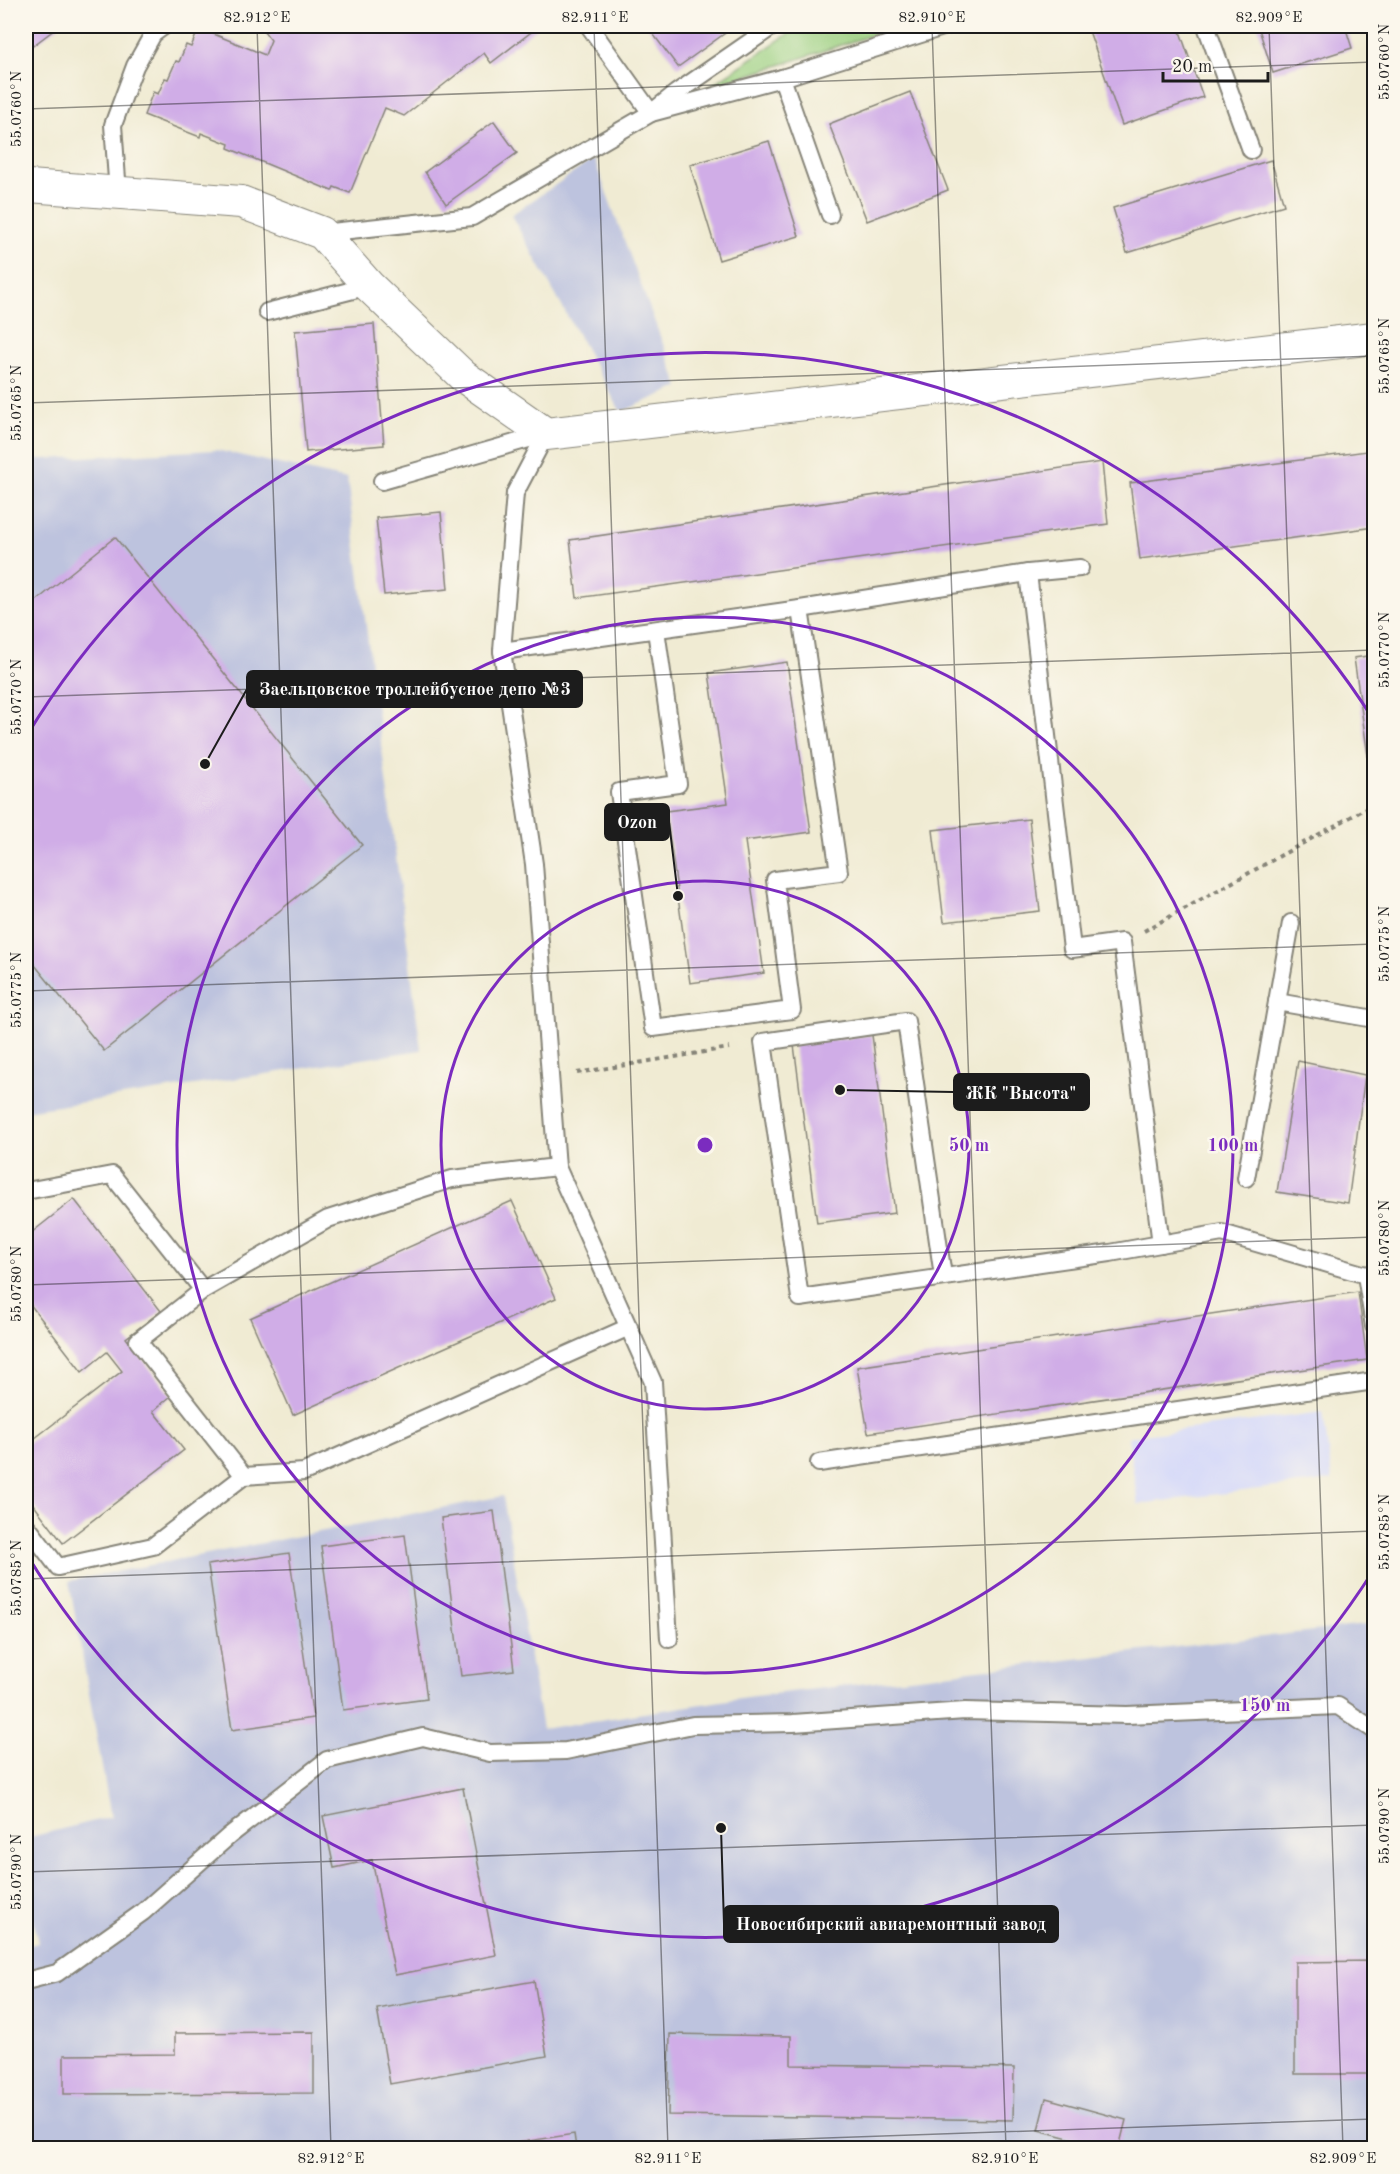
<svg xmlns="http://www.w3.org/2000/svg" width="1400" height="2174" font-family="'Old Standard TT',serif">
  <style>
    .built { fill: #d4d8f9 }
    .industrial { fill: #bdc3de }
    .green { fill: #9cd081; stroke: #5c764e; stroke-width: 1.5 }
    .building { fill: #d0ade7 }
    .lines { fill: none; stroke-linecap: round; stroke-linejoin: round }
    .service-casing { stroke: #868478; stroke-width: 20 }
    .minor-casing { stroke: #868478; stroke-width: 34 }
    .path { stroke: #868478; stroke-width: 4; stroke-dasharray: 4.5 4.5; stroke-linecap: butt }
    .service { stroke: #fff; stroke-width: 16 }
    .minor { stroke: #fff; stroke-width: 32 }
    .ticks { fill: none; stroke: #1c1c1c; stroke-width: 1.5; stroke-opacity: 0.45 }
    .ring { fill: none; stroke: #7b2cbf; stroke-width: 3 }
    .centre { fill: #7b2cbf; stroke: #fbf7ec; stroke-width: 3 }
    .ring-label { font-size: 18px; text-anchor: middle; font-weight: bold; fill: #7b2cbf; stroke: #fbf7ec; stroke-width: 5; stroke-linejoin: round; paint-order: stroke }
    .leader { fill: none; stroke: #1c1c1c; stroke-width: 2 }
    .callout-dot { fill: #1c1c1c; stroke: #fbf7ec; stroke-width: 2 }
    .callout { fill: #1c1c1c; stroke: #1c1c1c; stroke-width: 2 }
    .callout-label { font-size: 18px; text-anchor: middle; font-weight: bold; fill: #fff }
    .neatline { fill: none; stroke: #1c1c1c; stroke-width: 2 }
    .ticks-label { font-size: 15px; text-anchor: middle; fill: #1c1c1c }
  </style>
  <rect width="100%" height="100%" fill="#fbf7ec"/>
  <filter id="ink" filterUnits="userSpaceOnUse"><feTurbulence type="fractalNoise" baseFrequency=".0167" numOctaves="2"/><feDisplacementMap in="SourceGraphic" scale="12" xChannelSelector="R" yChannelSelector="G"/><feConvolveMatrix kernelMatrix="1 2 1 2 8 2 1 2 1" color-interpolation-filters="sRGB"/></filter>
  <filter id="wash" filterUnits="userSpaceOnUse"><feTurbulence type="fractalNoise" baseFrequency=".008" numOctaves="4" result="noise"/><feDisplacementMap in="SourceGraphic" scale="24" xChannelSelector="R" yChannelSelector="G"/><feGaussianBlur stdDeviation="1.35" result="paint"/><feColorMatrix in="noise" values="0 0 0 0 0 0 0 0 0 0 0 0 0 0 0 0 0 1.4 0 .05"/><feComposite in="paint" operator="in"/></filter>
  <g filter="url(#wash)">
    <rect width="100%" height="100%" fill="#f0ebd3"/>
    <polygon class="built" points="1323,1412 1332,1480 1138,1504 1128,1437"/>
    <g class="industrial">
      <polygon points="594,159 679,387 621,412 511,215"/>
      <polygon points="216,450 347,479 421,1050 26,1111 26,460"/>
      <polygon points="503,1496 542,1729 747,1697 1374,1624 1374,2148 26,2148 26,1946 38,1943 26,1884 26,1838 111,1817 69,1581"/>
    </g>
    <polygon class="green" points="800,26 900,26 706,89"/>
    <g id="blocks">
      <g class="building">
        <polygon points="26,26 59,26 26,51"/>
        <polygon points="260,26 539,26 491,63 484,53 404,116 385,108 350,193 334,187 332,191 228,148 229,144 201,133 200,137 144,115 153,92 158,94 165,78 168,79 176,61 179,62 186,45 191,47 199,28 265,55 271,40"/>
        <polygon points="647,26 735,26 678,67"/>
        <polygon points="1095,26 1178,26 1203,97 1122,125 1088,28"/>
        <polygon points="1258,26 1345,26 1352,48 1273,73"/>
        <polygon points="910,92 948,190 867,221 829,124"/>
        <polygon points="494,121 517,153 446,204 425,172"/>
        <polygon points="769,141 799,236 719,260 690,165"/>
        <polygon points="1271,160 1284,205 1127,253 1113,208"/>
        <polygon points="374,324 384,445 306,452 295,331"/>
        <polygon points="1374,450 1374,527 1140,559 1130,483"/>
        <polygon points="1102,462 1108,524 577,598 570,540"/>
        <polygon points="441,512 448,589 384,595 376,518"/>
        <polygon points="115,537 362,845 104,1051 26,954 26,609"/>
        <polygon points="1374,655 1374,770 1370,770 1354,658"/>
        <polygon points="787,662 811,832 745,841 764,973 690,983 666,811 728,803 709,673"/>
        <polygon points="1029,819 1040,911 944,922 933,830"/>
        <polygon points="872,1035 895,1213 817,1223 794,1045"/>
        <polygon points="1298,1061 1365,1075 1348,1203 1277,1192"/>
        <polygon points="74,1199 161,1311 126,1338 171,1396 153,1411 184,1450 63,1543 26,1495 26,1445 122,1371 107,1352 82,1372 26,1299 26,1237"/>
        <polygon points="512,1201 556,1298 293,1415 250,1318"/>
        <polygon points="1358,1292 1367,1360 868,1433 857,1367"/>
        <polygon points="494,1511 514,1670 461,1676 441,1518"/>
        <polygon points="405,1535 427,1699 343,1710 321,1546"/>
        <polygon points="289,1553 313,1718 232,1730 208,1565"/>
        <polygon points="463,1788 496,1955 395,1975 372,1860 334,1868 323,1816"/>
        <polygon points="1374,1961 1374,2074 1295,2074 1295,1962"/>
        <polygon points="534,1981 547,2056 390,2084 377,2009"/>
        <polygon points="314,2032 314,2093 64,2094 64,2055 175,2054 175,2033"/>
        <polygon points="670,2034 791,2036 791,2065 1014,2068 1013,2120 668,2115"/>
        <polygon points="1046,2098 1126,2120 1119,2148 1106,2148 1038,2130"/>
        <polygon points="574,2134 576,2148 490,2148 490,2147"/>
      </g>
    </g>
  </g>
  <g filter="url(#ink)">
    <use href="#blocks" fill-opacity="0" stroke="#868478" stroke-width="1.5"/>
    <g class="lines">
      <defs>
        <g id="service">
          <polyline points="589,26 651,113 782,78 946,26"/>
          <polyline points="1206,26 1251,150"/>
          <polyline points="782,78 830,215"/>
          <polyline points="118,193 113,125 135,66 153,34 164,26"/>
          <polyline points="322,233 472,217 651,113 676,93 773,26"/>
          <polyline points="267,312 369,286"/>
          <polyline points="546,434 515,493 502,651 800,609 1028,573 1080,568"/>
          <polyline points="382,481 546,434"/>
          <polyline points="1028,573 1072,949 1122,942 1161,1244"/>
          <polyline points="656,630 678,784 619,792 653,1028 792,1010 775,880 839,872 800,609"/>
          <polyline points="1277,1002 1291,923"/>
          <polyline points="557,1167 653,1382 669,1639"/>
          <polyline points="1246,1178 1277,1002 1374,1019"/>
          <polyline points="26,1191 112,1175 203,1290"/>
          <polyline points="1374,1273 1366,1275 1374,1326"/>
          <polyline points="943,1276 906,1021 763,1042 800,1298 1110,1253 1222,1233 1366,1275"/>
          <polyline points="819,1463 1374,1381"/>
          <polyline points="244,1476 304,1472 629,1327"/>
          <polyline points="26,1525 58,1567 153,1546 244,1476 138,1341 203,1290 328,1219 452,1179 557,1167 534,864 502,651"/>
          <polyline points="26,1981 57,1973 143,1912 229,1836 327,1760 423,1737 490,1753 566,1751 693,1725 793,1723 965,1711 1127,1715 1338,1706 1374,1730"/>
        </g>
        <polyline id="minor" points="26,187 29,186 241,202 322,233 369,286 463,376 546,434 1374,338"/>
      </defs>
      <use href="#service" class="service-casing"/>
      <use href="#minor" class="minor-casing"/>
      <g class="path">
        <polyline points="1144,931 1374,804"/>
        <polyline points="577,1073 729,1048"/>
      </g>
      <use href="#service" class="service"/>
      <use href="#minor" class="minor"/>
    </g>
  </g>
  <path class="ticks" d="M 257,26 L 331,2148M 594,26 L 668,2148M 932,26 L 1006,2148M 1269,26 L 1343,2148M 26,109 L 1374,62M 26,403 L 1374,356M 26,697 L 1374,650M 26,991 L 1374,944M 26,1285 L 1374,1237M 26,1579 L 1374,1531M 26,1872 L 1374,1825M 537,2148 L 1374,2119"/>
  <g class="ring">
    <circle cx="705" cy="1145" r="264"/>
    <circle cx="705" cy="1145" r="528"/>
    <path d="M1373 1571A792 792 0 0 1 26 1553M26 737A792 792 0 0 1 1373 719"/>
  </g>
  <circle cx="705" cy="1145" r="9" class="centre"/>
  <g class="ring-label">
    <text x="969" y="1151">50 m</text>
    <text x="1233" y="1151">100 m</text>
    <text x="1265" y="1711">150 m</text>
  </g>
  <path class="leader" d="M205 764L247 689M678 896L669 822M840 1090L954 1092M721 1828L724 1924"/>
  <g class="callout-dot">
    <circle cx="205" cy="764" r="6"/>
    <circle cx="678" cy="896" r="6"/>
    <circle cx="840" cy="1090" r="6"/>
    <circle cx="721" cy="1828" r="6"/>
  </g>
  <g class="callout">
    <rect x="247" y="671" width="335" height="36" rx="6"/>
    <rect x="605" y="804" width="64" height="36" rx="6"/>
    <rect x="954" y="1074" width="135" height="36" rx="6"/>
    <rect x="724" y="1906" width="334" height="36" rx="6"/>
  </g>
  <g class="callout-label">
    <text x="415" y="695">Заельцовское троллейбусное депо №3</text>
    <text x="637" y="828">Ozon</text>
    <text x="1021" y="1099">ЖК "Высота"</text>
    <text x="891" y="1930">Новосибирский авиаремонтный завод</text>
  </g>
  <rect width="1400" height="2174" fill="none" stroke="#fbf7ec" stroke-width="66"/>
  <path d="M1163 72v9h105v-9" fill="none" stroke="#1c1c1c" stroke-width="3"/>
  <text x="1172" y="72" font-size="18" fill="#1c1c1c" stroke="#fbf7ec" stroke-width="4.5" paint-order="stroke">20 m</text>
  <rect x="33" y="33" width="1334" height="2108" class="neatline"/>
  <g class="ticks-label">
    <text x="257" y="22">82.912°E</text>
    <text x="595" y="22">82.911°E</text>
    <text x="932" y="22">82.910°E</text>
    <text x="1269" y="22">82.909°E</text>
    <text transform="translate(1384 62) rotate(-90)" y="5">55.0760°N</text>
    <text transform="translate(16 109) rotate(-90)" y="5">55.0760°N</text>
    <text transform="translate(1384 356) rotate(-90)" y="5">55.0765°N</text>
    <text transform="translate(16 403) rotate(-90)" y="5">55.0765°N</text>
    <text transform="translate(1384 650) rotate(-90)" y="5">55.0770°N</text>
    <text transform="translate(16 697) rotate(-90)" y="5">55.0770°N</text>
    <text transform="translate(1384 944) rotate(-90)" y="5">55.0775°N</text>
    <text transform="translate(16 990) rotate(-90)" y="5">55.0775°N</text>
    <text transform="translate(1384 1238) rotate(-90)" y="5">55.0780°N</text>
    <text transform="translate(16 1284) rotate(-90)" y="5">55.0780°N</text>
    <text transform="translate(1384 1532) rotate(-90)" y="5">55.0785°N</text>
    <text transform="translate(16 1578) rotate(-90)" y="5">55.0785°N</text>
    <text transform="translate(1384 1826) rotate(-90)" y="5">55.0790°N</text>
    <text transform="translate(16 1872) rotate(-90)" y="5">55.0790°N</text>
    <text x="331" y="2163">82.912°E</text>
    <text x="668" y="2163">82.911°E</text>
    <text x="1005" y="2163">82.910°E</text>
    <text x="1343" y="2163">82.909°E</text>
  </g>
</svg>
